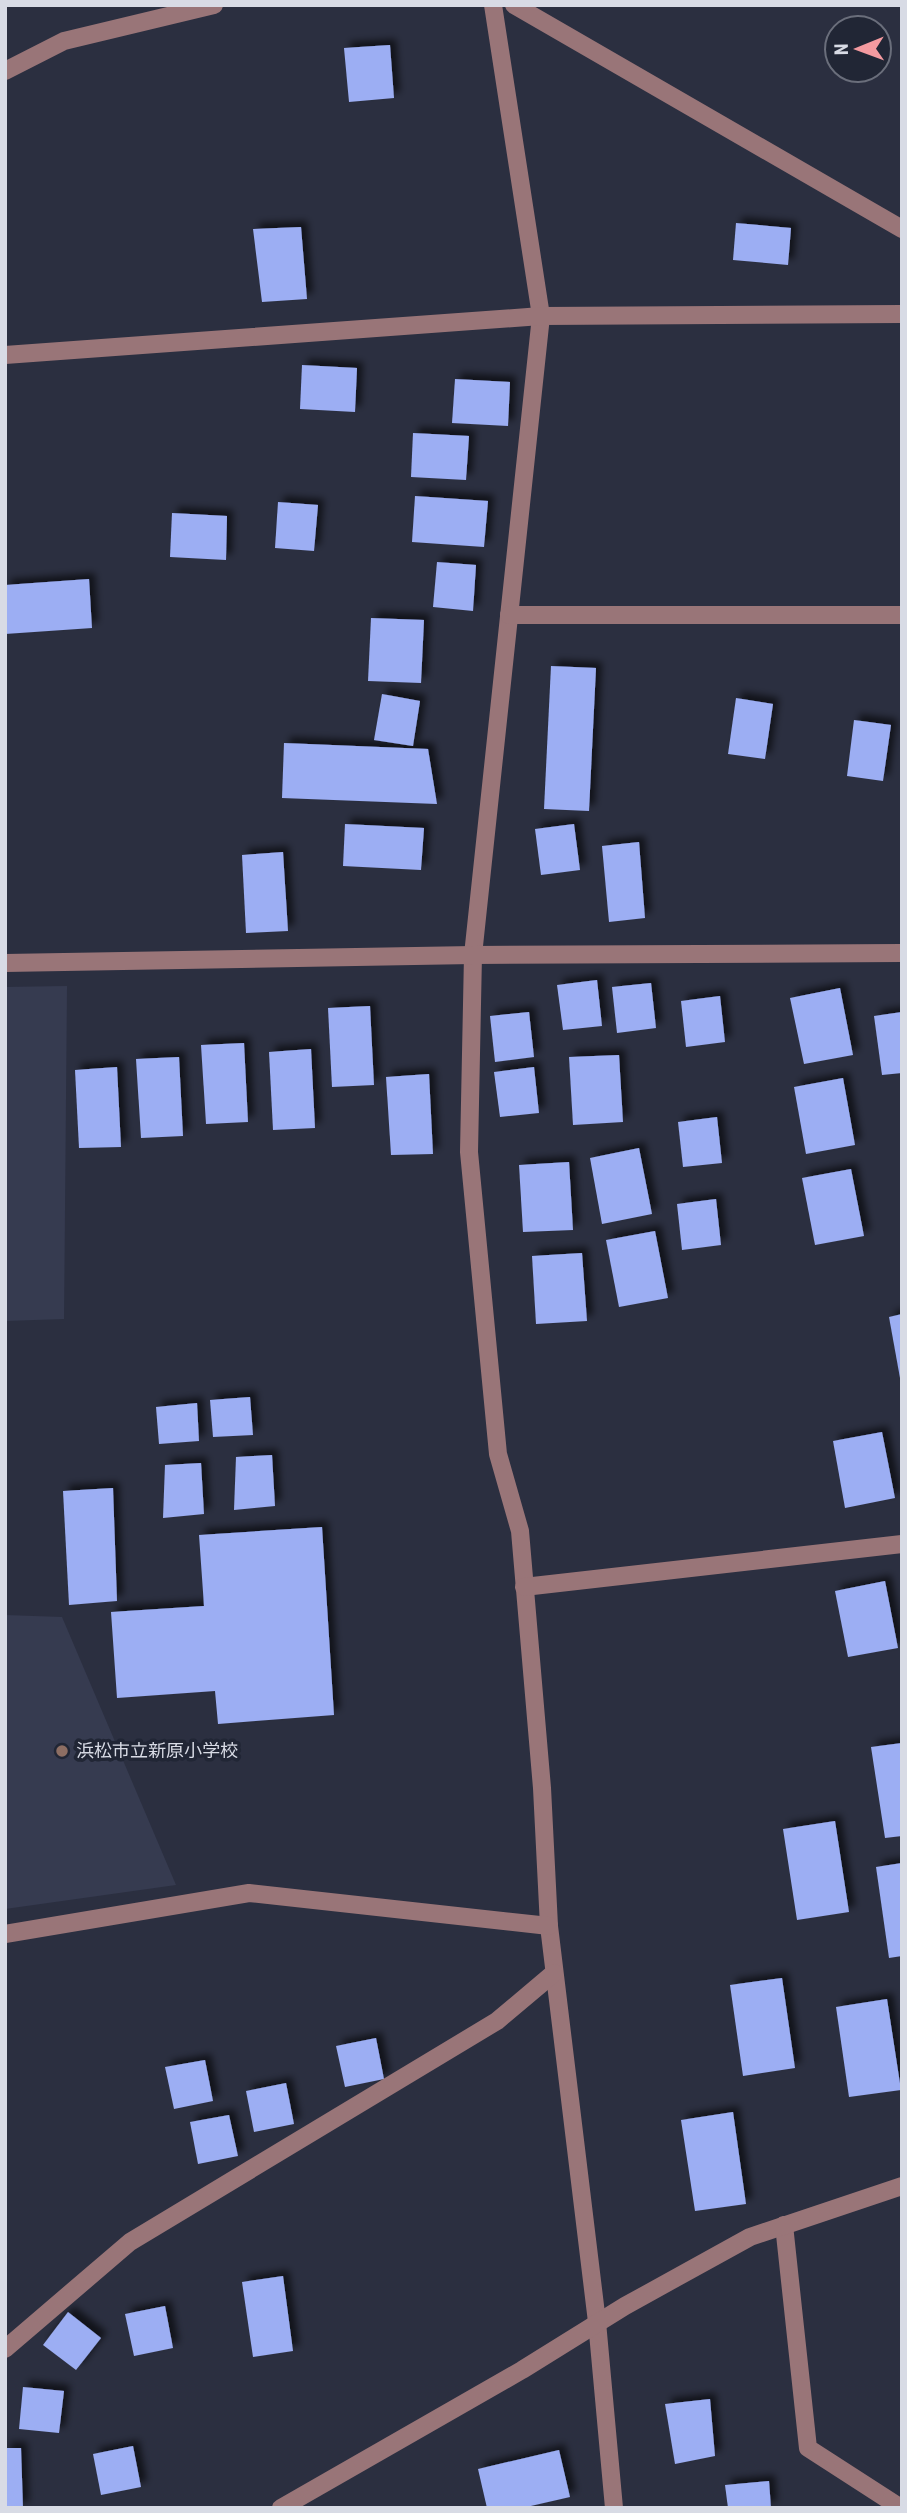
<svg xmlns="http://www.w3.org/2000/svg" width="907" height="2513" font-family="'Roboto Condensed','Noto Sans JP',sans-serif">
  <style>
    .built { fill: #363b50 }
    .building { fill: #9caef3; filter: url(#shadow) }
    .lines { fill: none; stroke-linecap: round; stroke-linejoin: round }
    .minor { stroke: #997578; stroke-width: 18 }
    .education-dot { fill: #8d6e63; stroke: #212635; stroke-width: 2.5 }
    .labels { text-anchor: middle; stroke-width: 7; stroke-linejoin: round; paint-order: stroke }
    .poi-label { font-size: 18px; fill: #d8dbe5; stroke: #212635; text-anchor: start }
  </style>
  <defs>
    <filter id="shadow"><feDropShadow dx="6" dy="-6" stdDeviation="3.5" flood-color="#0009"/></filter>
  </defs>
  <rect width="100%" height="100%" fill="#2b2f40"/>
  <g class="built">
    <polygon points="67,986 64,1319 5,1321 5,987"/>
    <polygon points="5,1615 62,1617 176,1885 5,1909"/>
  </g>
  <g class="building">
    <polygon points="390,45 394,98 349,102 344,48"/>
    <polygon points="736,223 791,228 788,265 733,260"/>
    <polygon points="301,227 307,299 262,302 253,229"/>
    <polygon points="302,365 357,368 355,412 300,409"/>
    <polygon points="455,379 510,382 508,426 452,423"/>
    <polygon points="413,433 469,436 466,480 411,477"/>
    <polygon points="415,496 488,501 484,547 412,542"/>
    <polygon points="278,502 318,505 314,551 275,548"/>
    <polygon points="172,513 227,516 226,560 170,557"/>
    <polygon points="437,562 476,565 473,611 433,607"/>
    <polygon points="89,579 92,628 5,634 5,585"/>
    <polygon points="371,618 424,620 421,683 368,681"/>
    <polygon points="551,666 596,668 589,811 544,809"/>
    <polygon points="382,694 420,701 413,746 374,740"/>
    <polygon points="736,698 773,704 765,759 728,754"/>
    <polygon points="854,720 891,725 883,781 847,776"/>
    <polygon points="284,743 428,749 437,804 282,798"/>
    <polygon points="345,824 424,828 421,870 343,866"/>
    <polygon points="574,824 580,870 541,875 535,829"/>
    <polygon points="639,842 645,918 609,922 602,846"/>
    <polygon points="283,852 288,931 246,933 242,855"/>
    <polygon points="597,980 602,1026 563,1030 557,985"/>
    <polygon points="651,983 656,1028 617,1033 612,987"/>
    <polygon points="840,988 853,1055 804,1064 790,998"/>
    <polygon points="720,996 725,1042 686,1047 681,1001"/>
    <polygon points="370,1006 374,1085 332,1087 328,1008"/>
    <polygon points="529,1012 534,1057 495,1062 490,1016"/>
    <polygon points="902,1012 902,1073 882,1075 874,1016"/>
    <polygon points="244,1043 248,1122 206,1124 201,1045"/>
    <polygon points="311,1049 315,1128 273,1130 269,1052"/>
    <polygon points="619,1055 623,1122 573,1125 569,1057"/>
    <polygon points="179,1057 183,1136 141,1138 136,1059"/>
    <polygon points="117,1067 121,1147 79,1148 75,1070"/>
    <polygon points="534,1067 539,1113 500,1117 494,1072"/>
    <polygon points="429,1074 433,1154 391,1155 386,1077"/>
    <polygon points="843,1078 855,1145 806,1154 794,1087"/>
    <polygon points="717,1117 722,1163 683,1167 678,1122"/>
    <polygon points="639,1148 652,1214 602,1224 590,1158"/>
    <polygon points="569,1162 573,1230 523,1232 519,1165"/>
    <polygon points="851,1169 864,1236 815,1245 802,1178"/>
    <polygon points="716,1199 721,1245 682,1250 677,1204"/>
    <polygon points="655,1231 668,1298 619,1307 606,1240"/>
    <polygon points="582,1253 587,1321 536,1324 532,1256"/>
    <polygon points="902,1314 902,1378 900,1378 889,1317"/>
    <polygon points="250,1397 253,1435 213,1437 210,1400"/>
    <polygon points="197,1403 199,1441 159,1444 156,1407"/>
    <polygon points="882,1432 895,1498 845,1508 833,1441"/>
    <polygon points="272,1455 275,1506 234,1510 236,1457"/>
    <polygon points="201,1463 204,1514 163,1518 165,1465"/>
    <polygon points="113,1488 117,1601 69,1605 63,1491"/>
    <polygon points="322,1527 334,1715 218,1724 215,1691 117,1698 111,1612 204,1606 199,1535"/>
    <polygon points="885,1581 898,1648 848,1657 835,1591"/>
    <polygon points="902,1743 902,1836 885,1838 871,1747"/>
    <polygon points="835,1821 849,1912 797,1920 783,1829"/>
    <polygon points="902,1863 902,1956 889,1958 876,1867"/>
    <polygon points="782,1978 795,2068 743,2076 730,1985"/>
    <polygon points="887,1999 901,2090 849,2097 836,2007"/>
    <polygon points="376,2038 384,2079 345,2087 336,2046"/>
    <polygon points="205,2060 213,2101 174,2109 165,2067"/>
    <polygon points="286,2083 294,2124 254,2132 246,2091"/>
    <polygon points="733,2112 746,2204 695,2211 681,2120"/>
    <polygon points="229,2115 238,2156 198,2164 190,2122"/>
    <polygon points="283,2276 293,2351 253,2357 242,2282"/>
    <polygon points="165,2306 173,2348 134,2356 125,2314"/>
    <polygon points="68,2312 101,2338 76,2370 43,2345"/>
    <polygon points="23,2387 64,2391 59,2433 19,2429"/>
    <polygon points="710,2399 715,2456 675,2464 665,2404"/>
    <polygon points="133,2446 141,2487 101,2495 93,2454"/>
    <polygon points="5,2448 21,2448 23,2508 5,2508"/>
    <polygon points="559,2450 570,2497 522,2508 487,2508 478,2469"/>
    <polygon points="769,2481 771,2508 728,2508 725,2485"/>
  </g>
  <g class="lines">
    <g class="minor">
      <polyline points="493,5 541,316 473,955 469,1152 498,1454 520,1531 542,1788 549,1926 597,2322 614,2508"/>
      <polyline points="514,5 902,229"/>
      <polyline points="5,71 64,41 214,5"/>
      <polyline points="5,355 541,316 902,314"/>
      <polyline points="509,615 902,615"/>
      <polyline points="5,963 473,955 902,953"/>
      <polyline points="524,1587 902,1544"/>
      <polyline points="5,1934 249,1893 549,1926"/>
      <polyline points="784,2225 808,2448 901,2508"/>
      <polyline points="5,2349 130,2242 497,2021 554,1973"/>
      <polyline points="281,2508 522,2370 625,2306 750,2237 902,2186"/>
    </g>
  </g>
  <circle class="education-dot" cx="62" cy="1751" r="7"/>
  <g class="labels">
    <g class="poi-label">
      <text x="76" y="1757">浜松市立新原小学校</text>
    </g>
  </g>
  <rect width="907" height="2513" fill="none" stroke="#d8dbe5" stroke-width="14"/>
  <g transform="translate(858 49) rotate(269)"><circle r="33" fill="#212635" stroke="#6a6e7b" stroke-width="2"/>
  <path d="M0-5L12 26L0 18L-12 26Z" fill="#f49aa0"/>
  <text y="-10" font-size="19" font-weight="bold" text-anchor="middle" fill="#d8dbe5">N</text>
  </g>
</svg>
